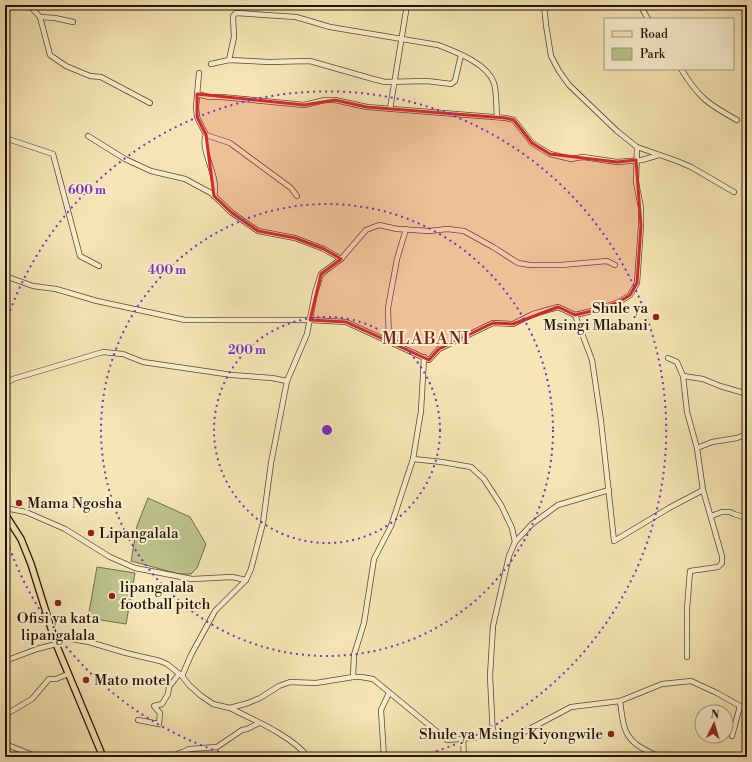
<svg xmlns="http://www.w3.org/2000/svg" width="752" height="762" font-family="'Libre Bodoni',serif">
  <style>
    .green { fill: #bdc48c; stroke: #6f6c46 }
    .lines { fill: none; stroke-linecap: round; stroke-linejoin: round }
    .minor-casing { stroke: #56482e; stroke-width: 6 }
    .major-casing { stroke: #211301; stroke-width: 8 }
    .minor { stroke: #f9efcf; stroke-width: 4.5 }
    .major { stroke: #f6e6b5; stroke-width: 5.5 }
    .marked { fill: #d62828; fill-opacity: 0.2; stroke: #d62828; stroke-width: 3; stroke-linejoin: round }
    .ring { fill: none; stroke: #7b2cbf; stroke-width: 2; stroke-dasharray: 2 4 }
    .poi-dot { fill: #8f2418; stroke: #f9efcf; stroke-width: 1.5 }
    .labels { text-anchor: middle; stroke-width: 4; stroke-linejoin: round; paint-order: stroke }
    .poi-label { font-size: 15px; fill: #211301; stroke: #f9efcf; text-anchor: start }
    .quarter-label { font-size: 17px; letter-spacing: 1px; fill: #7a1f14; stroke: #f9efcf }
    .centre { fill: #7b2cbf; stroke: #f9efcf; stroke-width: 2 }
    .ring-label { font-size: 12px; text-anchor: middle; font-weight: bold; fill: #7b2cbf; stroke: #f9efcf; stroke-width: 4; stroke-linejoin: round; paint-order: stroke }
  </style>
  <rect width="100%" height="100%" fill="#f6e6b5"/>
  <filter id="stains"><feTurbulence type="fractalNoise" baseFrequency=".005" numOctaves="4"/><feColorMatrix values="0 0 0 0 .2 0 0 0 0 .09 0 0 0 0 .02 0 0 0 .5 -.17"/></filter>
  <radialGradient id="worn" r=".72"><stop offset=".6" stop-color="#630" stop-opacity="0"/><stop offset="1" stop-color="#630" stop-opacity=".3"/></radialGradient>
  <g class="green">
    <polygon points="148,498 190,517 206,544 197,568 191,574 179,574 131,561 137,526"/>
    <polygon points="97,567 135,573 126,624 88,618"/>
  </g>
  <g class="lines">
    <defs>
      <g id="minor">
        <polyline points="29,5 40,17 50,55 66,66 90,76 101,77 150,103"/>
        <polyline points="544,5 546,25 551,56 559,71 569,85 617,131 637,147 677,161 691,167 734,192"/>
        <polyline points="640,5 648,19"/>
        <polyline points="40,17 55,18 73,22"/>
        <path d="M 229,60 L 234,37 L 233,16 L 236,13 L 296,17 L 330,27 L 438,45 C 456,52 487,63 494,83 C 497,94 496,106 497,117"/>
        <polyline points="211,64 229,60 269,62 310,61 373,79 385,82 427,81 451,84 455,81 461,55"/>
        <path d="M 681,69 C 699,98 708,104 737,120"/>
        <polyline points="199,73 196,107 197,117 206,135 230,143 291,188 297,196"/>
        <polyline points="197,94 209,97 222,97 304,105 325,100 335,100 367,107 506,118 514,120 532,143 550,154 571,159 583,157 617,162 642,160 659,155"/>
        <polyline points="390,109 407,5"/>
        <path d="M 206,135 C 199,149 220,178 214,196"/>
        <polyline points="88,136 125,159 151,171 185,179 211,193 232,213 258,231 295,238 324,249 341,259"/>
        <polyline points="5,138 53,154 80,256 99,266"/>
        <polyline points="5,276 33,286 56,289 97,301 185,320 310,320 346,322 429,360 439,349 493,323 513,324 533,314 558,307 575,315 592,311 619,302 630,295 637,283 641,226 641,208 636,182 637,147"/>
        <polyline points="575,315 592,360 601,421 614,541 669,508 703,490"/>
        <polyline points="389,341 388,308 397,259 406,229"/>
        <polyline points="668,358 677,362 683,376 687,412 697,448 703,490 722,556 722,563 718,567 690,571 687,609 687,657"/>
        <polyline points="683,376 703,379 720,386 744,393 747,395"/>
        <polyline points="5,384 13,379 103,352 123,354 143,362 232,375 272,378 287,381"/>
        <polyline points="697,448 712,442 737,438 747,434"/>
        <polyline points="413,459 442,462 471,467 484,479 501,505 512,528 515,542 509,556 493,626 490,676 493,737"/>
        <polyline points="5,508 26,512 65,529 110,557 135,568 192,579 232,577 246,580"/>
        <polyline points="711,516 722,512 730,512 734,514 747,518"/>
        <polyline points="515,542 532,524 558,505 609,490"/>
        <polyline points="54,636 89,642 126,653 160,661 167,664 182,676 189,685 200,695 213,704 230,708 248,703 260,698 279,686 290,682 316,683 353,677 361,677 373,679 447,740 520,734 571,707 620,701 662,684 691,681 717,693 747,710"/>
        <polyline points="5,661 37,649 56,644"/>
        <polyline points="182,676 191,655 215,611 246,580 251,569 263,523 271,463 287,381 307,334 315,293 321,274 341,259 366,230 379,225 397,229 429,231 447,229 464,231 493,247 518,263 530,265 561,265 607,261 615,265"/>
        <polyline points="353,677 354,655 364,623 374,559 391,526 413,459 421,411 424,357"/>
        <path d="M 620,701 C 623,721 622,737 642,748 C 649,752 654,755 662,757"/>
        <path d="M 230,708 C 254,720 292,736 308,757"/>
        <polyline points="5,715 32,699 49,679 56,679 68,674"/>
        <polyline points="138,720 159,724 160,713 154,706 162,704 168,694 169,687 179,674"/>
        <polyline points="732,736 740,706"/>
        <polyline points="463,739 464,757"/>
        <polyline points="5,744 38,757"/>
        <path d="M 173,757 C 178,752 184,753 189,749 L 217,747 L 242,730 L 247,729 L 259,723"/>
        <polyline points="384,757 381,710 389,693"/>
      </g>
      <polyline id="major" points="5,514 21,539 31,564 56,644 103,757"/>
    </defs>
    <use href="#minor" class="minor-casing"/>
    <use href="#major" class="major-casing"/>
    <use href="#minor" class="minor"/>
    <use href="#major" class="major"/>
  </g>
  <path class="marked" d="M 197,94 L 304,105 L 335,100 L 367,107 L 506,118 L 514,120 L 532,143 L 550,154 L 617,162 L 636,160 L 641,226 L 637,283 L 630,295 L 619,302 L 592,311 L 575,315 L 558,307 L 513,324 L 493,323 L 439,349 L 429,360 L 346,322 L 310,320 L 321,274 L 341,259 L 324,249 L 295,238 L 258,231 L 232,213 L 214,196 L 206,135 L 197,117 Z"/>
  <g class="ring">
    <circle cx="327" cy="430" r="113"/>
    <circle cx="327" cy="430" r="226"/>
    <path d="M236 757A339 339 0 0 1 6 538M6 322A339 339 0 1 1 418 757"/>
  </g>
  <g class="poi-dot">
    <circle cx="656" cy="317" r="4"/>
    <circle cx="19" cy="503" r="4"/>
    <circle cx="91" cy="533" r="4"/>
    <circle cx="112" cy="596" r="4"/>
    <circle cx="58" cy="603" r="4"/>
    <circle cx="86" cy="680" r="4"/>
    <circle cx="611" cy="734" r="4"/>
  </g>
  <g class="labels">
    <g class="poi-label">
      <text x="648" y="313" text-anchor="end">Shule ya<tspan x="648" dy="17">Msingi Mlabani</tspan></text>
      <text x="27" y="508">Mama Ngosha</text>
      <text x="99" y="538">Lipangalala</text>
      <text x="120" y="592">lipangalala<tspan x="120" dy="17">football pitch</tspan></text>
      <text x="58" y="623" text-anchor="middle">Ofisi ya kata<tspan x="58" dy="17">lipangalala</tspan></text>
      <text x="94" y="685">Mato motel</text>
      <text x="603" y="739" text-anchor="end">Shule ya Msingi Kiyongwile</text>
    </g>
    <g class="quarter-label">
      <text x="426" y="344">MLABANI</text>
    </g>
  </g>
  <circle cx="327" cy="430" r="6" class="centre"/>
  <g class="ring-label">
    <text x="87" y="194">600 m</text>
    <text x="167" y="274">400 m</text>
    <text x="247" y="354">200 m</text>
  </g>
  <rect width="752" height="762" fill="none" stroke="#f6e6b5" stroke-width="20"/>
  <rect x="6" y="6" width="740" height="750" fill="none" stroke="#211301" stroke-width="2"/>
  <rect x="10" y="10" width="732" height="742" fill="none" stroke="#211301"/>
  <rect x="604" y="18" width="130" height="52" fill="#f9efcf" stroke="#a3977d"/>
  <rect x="612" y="31" width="20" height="6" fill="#f6e6b5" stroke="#a3977d"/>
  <text x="640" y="38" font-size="12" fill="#211301">Road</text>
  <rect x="612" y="48" width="20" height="12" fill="#bdc48c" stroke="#a3977d"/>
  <text x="640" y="58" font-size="12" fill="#211301">Park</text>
  <g transform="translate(714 724) rotate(5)"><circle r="19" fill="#f9efcf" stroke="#a3977d"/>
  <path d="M0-3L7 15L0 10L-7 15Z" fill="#8f2418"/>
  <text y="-6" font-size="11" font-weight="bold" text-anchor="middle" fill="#211301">N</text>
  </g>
  <rect width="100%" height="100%" filter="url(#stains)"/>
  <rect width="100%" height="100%" fill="url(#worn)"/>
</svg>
